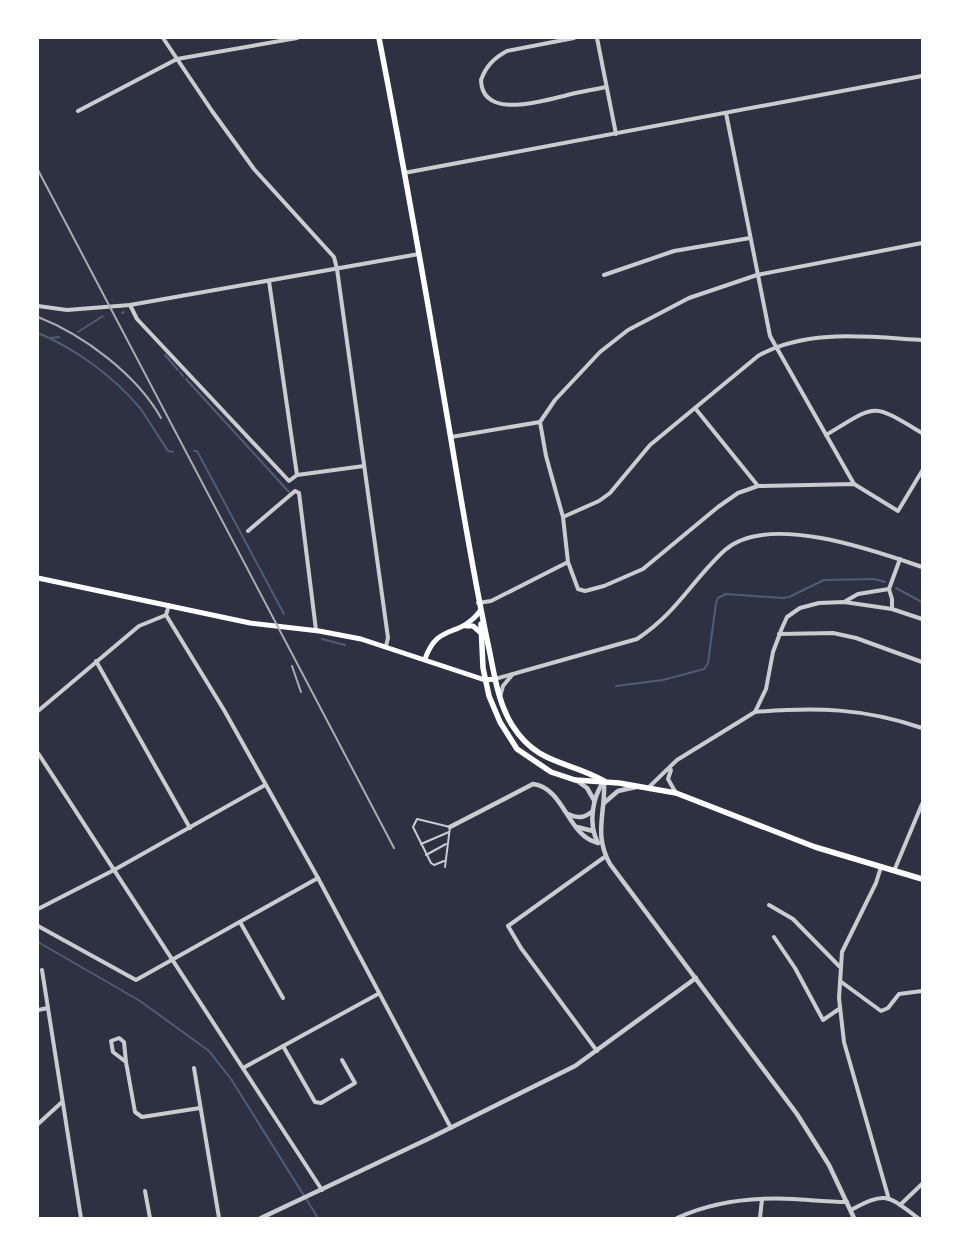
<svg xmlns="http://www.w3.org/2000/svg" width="960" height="1256" font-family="'Fira Sans',sans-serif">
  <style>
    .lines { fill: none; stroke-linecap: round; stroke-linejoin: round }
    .stream { stroke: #4f5d75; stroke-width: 2 }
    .service { stroke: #caccd0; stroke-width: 2 }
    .minor { stroke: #caccd0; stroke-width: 4 }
    .tertiary { stroke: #caccd0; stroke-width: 4.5 }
    .secondary { stroke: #fff; stroke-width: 5 }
    .primary { stroke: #fff; stroke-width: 5.5 }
    .rail { stroke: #abadb3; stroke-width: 2 }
  </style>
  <rect width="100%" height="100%" fill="#2d3142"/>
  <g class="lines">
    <g class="stream">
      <polyline points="122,313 124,312"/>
      <polyline points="78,332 103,316"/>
      <path d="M 38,333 C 76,349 113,376 140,408 C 150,422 158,436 168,451 L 173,452"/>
      <polyline points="51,338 59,337"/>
      <polyline points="165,355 178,370"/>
      <polyline points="180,372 183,376"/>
      <polyline points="186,379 289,492"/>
      <polyline points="194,451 197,451 284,614"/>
      <polyline points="896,588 922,602"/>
      <polyline points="322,639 345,645"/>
      <polyline points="616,686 663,680 704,669 708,663 716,603 718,598 726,594 783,598 789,597 824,580 874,579 885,582"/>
      <polyline points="38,942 140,1001 209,1051 231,1079 318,1218"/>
    </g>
    <g class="service">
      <polyline points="421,844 449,832"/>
      <polyline points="426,855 446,844"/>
      <polyline points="444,861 434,865 431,863 413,827 417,819 450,827 445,867"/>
    </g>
    <g class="minor">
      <polyline points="163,38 212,111 254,169 334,257 337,269 388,638 386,646"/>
      <path d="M 574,38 L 507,51 C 494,58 486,66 481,80 C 482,120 541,101 564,96 C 578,92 592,90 606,87"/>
      <polyline points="597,38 616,134"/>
      <polyline points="78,111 177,59 297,38"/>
      <polyline points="726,113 770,336 854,484"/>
      <polyline points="404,173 922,76"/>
      <polyline points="604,275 674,251 750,238"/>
      <polyline points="269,281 297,475"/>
      <polyline points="130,305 137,319 289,481 297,475 364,466"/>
      <polyline points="38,306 67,310 130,305 419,254"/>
      <polyline points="695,408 758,486"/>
      <polyline points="540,422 546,456 563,517 568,562 578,589 585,591 604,586 643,569 718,507 738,493 758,486 854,484 898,511 922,471"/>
      <polyline points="540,422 555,400 600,352 628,330 689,298 757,275 922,243"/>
      <path d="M 826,435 C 878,404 870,402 922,433"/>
      <polyline points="451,437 540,422"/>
      <path d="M 563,517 L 599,501 L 610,493 L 650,445 L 758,356 C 806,328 870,337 922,340"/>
      <polyline points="248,531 295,491 299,493 316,630"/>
      <polyline points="844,602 858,594 889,589"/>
      <polyline points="478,603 491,601 568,562"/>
      <polyline points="169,605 166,615 224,710 318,878 451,1128"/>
      <polyline points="892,609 892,599 889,589 900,559"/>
      <polyline points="779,634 833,633 856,638 922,662"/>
      <polyline points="96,661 190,828"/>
      <path d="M 495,679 L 637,639 C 677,613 692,580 725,550 C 768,512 876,551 922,567"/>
      <polyline points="500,697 503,686 512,675"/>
      <polyline points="38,711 139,626 166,615"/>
      <path d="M 755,712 C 816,707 864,708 922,728"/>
      <polyline points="38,753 322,1190"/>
      <polyline points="671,770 668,779 676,793"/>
      <polyline points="648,788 677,760 755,712 766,689 773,652 782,628 787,617 800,608 819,603 844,602 892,609 922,619"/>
      <polyline points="881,867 876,883 842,952 839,998 844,1042 888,1196"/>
      <polyline points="894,871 922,804"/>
      <polyline points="769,905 793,919 839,966"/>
      <polyline points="38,909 114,870 265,785"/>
      <polyline points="240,922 283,998"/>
      <polyline points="38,926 136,980 318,878"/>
      <polyline points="774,937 795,968 823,1020 839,1009"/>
      <polyline points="42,970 81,1218"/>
      <polyline points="840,981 881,1011 888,1008 899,994 922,991"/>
      <polyline points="38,1010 48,1008"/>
      <polyline points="283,1046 315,1102 321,1103 355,1083 342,1060"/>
      <polyline points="597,1051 521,948 508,926 606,856"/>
      <polyline points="126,1062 113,1052 111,1041 119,1038 124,1042 126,1062 135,1112 142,1117 200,1108"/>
      <polyline points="194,1068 219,1218"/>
      <polyline points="243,1068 378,994"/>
      <polyline points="38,1124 62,1102"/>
      <polyline points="145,1191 150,1218"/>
      <polyline points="900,1205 922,1184"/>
      <path d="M 851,1210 C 887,1191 887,1195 918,1218"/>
      <path d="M 677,1218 C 712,1202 754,1197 793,1199 C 811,1200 829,1202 847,1202"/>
      <polyline points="760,1218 762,1199"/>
    </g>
    <g class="tertiary">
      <polyline points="576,780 587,788 594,800"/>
      <path d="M 604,781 C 606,812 593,834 610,864 L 797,1114 L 829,1165 L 854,1218"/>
      <polyline points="604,803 618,791 636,787"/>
      <path d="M 568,814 C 579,819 584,818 593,811"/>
      <path d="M 450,827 L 533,784 C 565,788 567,836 598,843"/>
      <polyline points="577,827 593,831"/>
      <path d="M 598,843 C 588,824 592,798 604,781"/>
      <polyline points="261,1218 428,1139 575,1066 696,978"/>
    </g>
    <g class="secondary">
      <polyline points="38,578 250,623 319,631 361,639 485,680 495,679"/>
      <polyline points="466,626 473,626 481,633"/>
      <path d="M 425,659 C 438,622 459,639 480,611"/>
    </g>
    <g class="primary">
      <path d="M 379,38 C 408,187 434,337 459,487 C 468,540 477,592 488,644 C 494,671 497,701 512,725 C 538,766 568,760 604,781"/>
      <polyline points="481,624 483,668 489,696 500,722 517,749 551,772 575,780 619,783 676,793 815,847 922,879"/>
    </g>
    <g class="rail">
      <polyline points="38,170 394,848"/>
      <path d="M 38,317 C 84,335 137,375 161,418"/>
      <polyline points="292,666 301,692"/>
    </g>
  </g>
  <rect width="960" height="1256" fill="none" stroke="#ffffff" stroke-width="78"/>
</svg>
